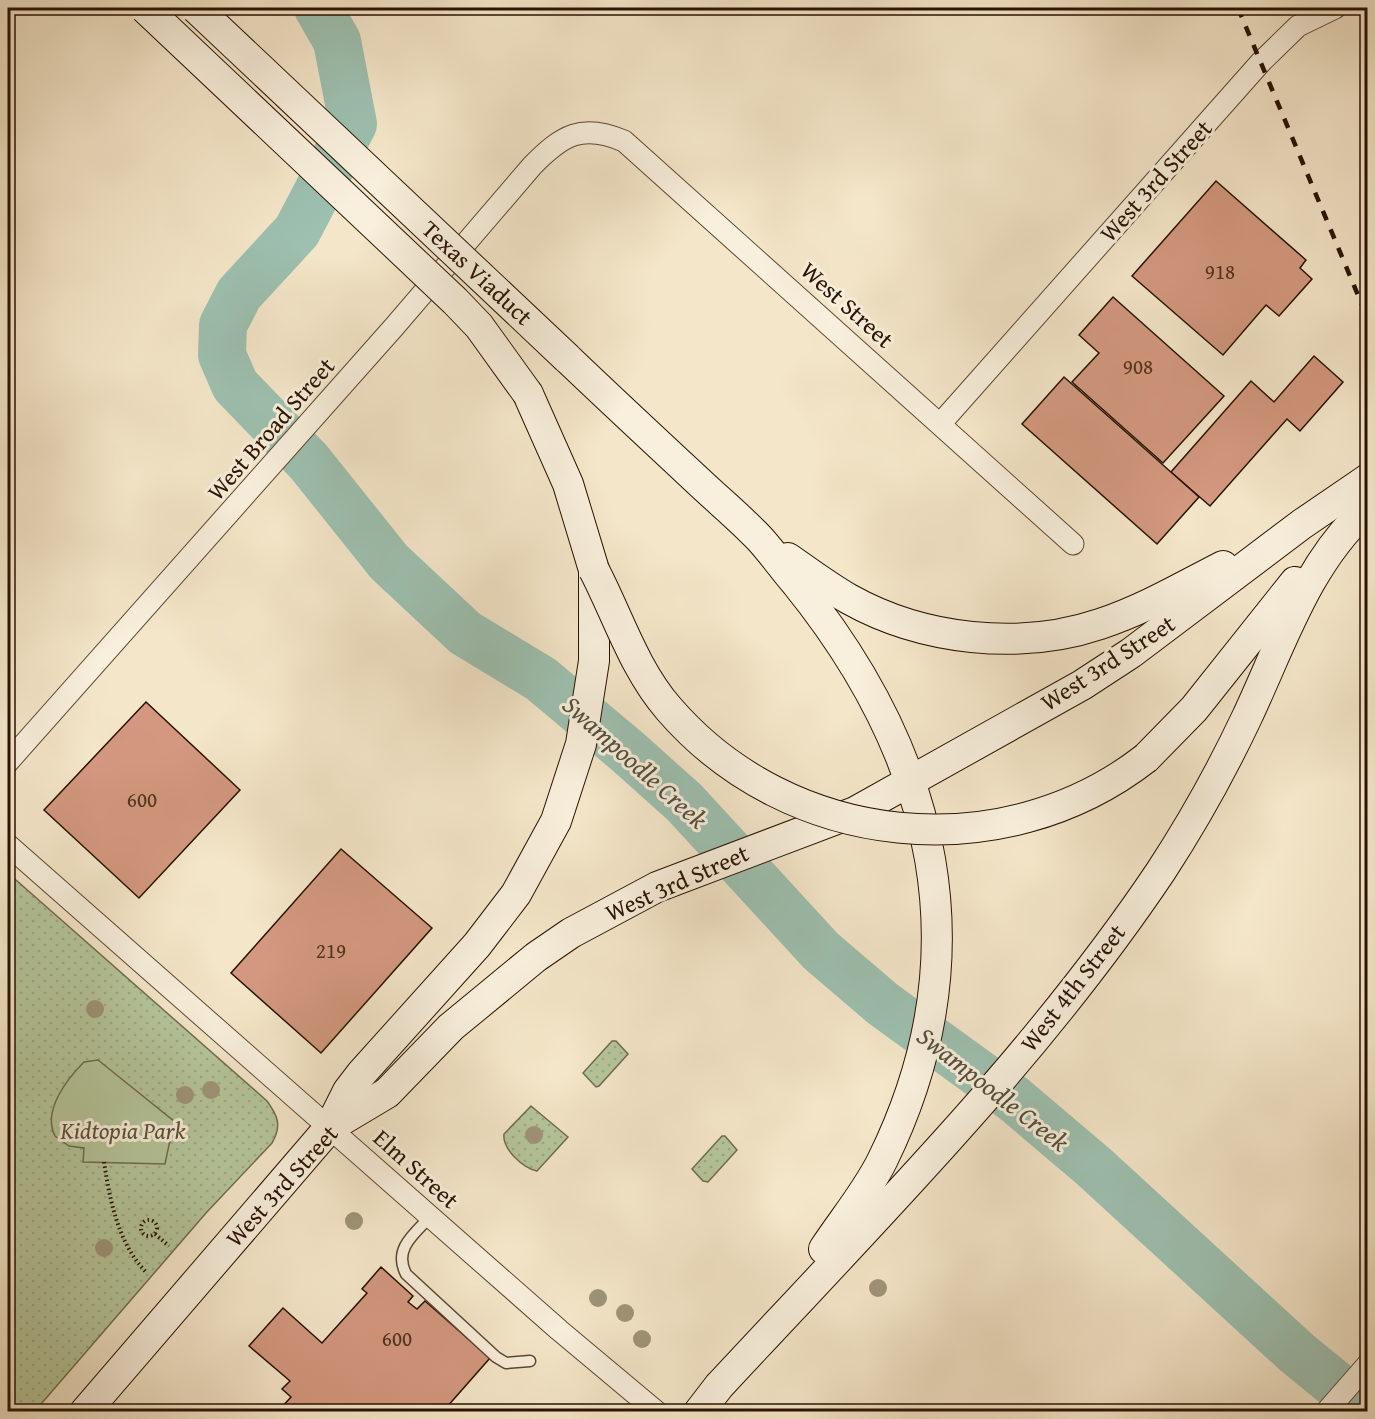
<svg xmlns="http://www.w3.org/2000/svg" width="1375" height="1419" font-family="'Gentium Book Plus',serif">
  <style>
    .green { fill: url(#green-dots); stroke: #6f6c4e; stroke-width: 1.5 }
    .pitch { fill: #b5c69b; stroke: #6f6c4e; stroke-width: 1.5 }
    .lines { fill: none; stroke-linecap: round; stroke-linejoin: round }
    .river { stroke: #9dc0b0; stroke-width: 48 }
    .building { fill: #d3987f; stroke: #291200; stroke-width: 1.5 }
    .service-casing { stroke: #5c4732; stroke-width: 13 }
    .minor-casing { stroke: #5c4732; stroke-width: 23 }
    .secondary-casing { stroke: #291200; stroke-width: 32 }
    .path { stroke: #291200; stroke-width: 4; stroke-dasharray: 1.5 3; stroke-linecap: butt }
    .service { stroke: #f8efdc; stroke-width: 10 }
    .minor { stroke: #f8efdc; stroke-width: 21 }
    .secondary { stroke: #f8efdc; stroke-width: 30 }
    .rail { stroke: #291200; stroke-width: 4.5; stroke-dasharray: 10 10; stroke-linecap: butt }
    .secondary-bridge-casing { stroke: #291200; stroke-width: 32; stroke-linecap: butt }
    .secondary-bridge { stroke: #f8efdc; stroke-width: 30 }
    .tree { fill: #9f9478 }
    .labels { text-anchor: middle; stroke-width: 6; stroke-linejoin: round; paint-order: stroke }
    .number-label { font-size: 21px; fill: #543420 }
    .street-label { font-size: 24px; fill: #291200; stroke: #f8efdc }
    .park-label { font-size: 24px; font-style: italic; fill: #5a5136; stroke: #f8efdc }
    .water-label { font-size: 26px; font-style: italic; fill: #524f3e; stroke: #f8efdc }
  </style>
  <defs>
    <pattern id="green-dots" width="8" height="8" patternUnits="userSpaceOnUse" patternTransform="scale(1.5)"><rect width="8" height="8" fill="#b5c69b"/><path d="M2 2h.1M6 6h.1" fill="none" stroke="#9ca984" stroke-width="1.8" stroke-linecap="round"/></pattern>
  </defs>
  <rect width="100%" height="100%" fill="#f4e6c9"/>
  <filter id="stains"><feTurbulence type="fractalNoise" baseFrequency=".00333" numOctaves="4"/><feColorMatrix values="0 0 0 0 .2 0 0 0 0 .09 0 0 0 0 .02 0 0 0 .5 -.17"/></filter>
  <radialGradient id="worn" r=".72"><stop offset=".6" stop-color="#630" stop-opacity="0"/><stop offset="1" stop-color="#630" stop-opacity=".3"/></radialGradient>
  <g class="green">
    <path d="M 8,873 L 267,1101 C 278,1116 282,1126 272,1143 L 206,1213 L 35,1411 L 8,1411 Z"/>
    <polygon points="612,1041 616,1041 628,1054 599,1086 596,1087 583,1073"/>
    <path d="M 531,1106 L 568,1137 L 537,1171 C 523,1168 502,1149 504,1134 Z"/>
    <polygon points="722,1136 725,1136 737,1150 708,1182 703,1181 692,1169"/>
  </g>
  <path class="pitch" d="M 98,1060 L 180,1126 L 170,1140 L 165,1164 L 83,1162 L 84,1148 L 69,1146 L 55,1136 C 42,1111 67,1079 84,1062 Z"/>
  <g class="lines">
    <polyline class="river" points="318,8 337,41 353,124 297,231 239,294 223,325 222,355 235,385 309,462 389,562 465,633 541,679 628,752 684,802 821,951 883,1004 1014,1099 1093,1166 1297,1353 1368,1411"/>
  </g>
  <g class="building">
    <polygon points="1216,181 1306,260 1300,268 1312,279 1279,316 1266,305 1223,355 1132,276"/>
    <polygon points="1113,297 1224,396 1163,463 1072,382 1099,353 1079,335"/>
    <polygon points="1314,356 1343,382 1300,431 1287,419 1210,506 1171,472 1251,381 1274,402"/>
    <polygon points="1064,377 1199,497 1157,544 1022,424"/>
    <polygon points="146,702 240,790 139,898 44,810"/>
    <polygon points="341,849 432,928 321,1053 231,973"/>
    <polygon points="381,1267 413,1296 408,1302 417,1309 425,1301 490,1358 446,1408 450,1412 285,1412 281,1408 291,1397 282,1389 290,1381 249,1346 283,1308 322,1343 367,1293 362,1289"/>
  </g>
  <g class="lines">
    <defs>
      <path id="service" d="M 431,1216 C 414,1234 393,1249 406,1274 L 496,1357 L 506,1363 L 530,1361"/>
      <g id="minor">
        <polyline points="941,423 1261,62 1298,26 1335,8"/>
        <path d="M 8,762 L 394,327 L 532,166 C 562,135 582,123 624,141 L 1073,544"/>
        <polyline points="8,845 559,1330 657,1412"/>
        <polyline points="1326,1412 1368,1364"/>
      </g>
      <g id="secondary">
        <path d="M 567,358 C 610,399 654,440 697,480 C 718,500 740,518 759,538 C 772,552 783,568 796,583 C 937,757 984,954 882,1161 C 866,1193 843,1220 824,1249"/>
        <path d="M 788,558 C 808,572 828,587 849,599 C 922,640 1020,651 1100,624 C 1143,610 1182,587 1223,566"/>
        <polyline points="1146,758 1194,709 1295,582"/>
        <polyline points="330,1127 348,1091 361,1074 477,945 516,894 556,821 581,744 594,661 594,570 568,484 528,394"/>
        <polyline points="85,1412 330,1127 387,1093 451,1027 536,957 571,933 657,887 855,812 1082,685 1131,653 1302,524 1368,479"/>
        <path d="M 699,1412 L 719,1386 C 872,1221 1035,1059 1161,871 C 1193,822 1222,770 1247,717 C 1281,645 1307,562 1368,508"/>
      </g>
    </defs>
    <use href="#service" class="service-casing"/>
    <use href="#minor" class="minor-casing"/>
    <use href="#secondary" class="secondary-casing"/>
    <g class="path">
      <path d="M 104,1162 C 110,1201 118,1243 146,1272"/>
      <circle cx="149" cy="1228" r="8"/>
      <polyline points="155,1234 169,1246"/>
    </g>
    <use href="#service" class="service"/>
    <use href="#minor" class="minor"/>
    <use href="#secondary" class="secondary"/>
    <polyline class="rail" points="1238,8 1368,319"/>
    <defs>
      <g id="secondary-bridge">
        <polyline points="145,8 455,301 479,326 528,394"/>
        <polyline points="196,8 567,358"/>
        <path d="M 594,570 C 618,616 634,669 669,709 C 789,848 1002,870 1146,758"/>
      </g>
    </defs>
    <use href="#secondary-bridge" class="secondary-bridge-casing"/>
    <use href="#secondary-bridge" class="secondary-bridge"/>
  </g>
  <g class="tree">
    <circle cx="95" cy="1009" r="9"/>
    <circle cx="211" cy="1090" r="9"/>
    <circle cx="185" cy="1095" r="9"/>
    <circle cx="534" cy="1135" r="9"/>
    <circle cx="354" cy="1221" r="9"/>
    <circle cx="104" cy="1248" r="9"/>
    <circle cx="878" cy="1288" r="9"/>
    <circle cx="598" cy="1298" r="9"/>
    <circle cx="625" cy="1313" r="9"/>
    <circle cx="642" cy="1339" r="9"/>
  </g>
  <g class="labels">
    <g class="number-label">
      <text x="1220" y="279">918</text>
      <text x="1138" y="374">908</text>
      <text x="142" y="807">600</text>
      <text x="331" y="958">219</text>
      <text x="397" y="1346">600</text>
    </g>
    <g class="street-label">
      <text transform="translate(1156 181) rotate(-48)" y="8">West 3rd Street</text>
      <text transform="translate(477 273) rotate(43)" y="8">Texas Viaduct</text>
      <text transform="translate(847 305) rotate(42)" y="8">West Street</text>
      <text transform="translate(271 429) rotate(-49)" y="8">West Broad Street</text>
      <text transform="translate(1108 663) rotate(-33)" y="8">West 3rd Street</text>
      <text transform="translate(677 883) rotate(-24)" y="8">West 3rd Street</text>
      <text transform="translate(1073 988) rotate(-52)" y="8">West 4th Street</text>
      <text transform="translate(416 1169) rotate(42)" y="8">Elm Street</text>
      <text transform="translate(282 1186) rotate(-48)" y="8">West 3rd Street</text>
    </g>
    <g class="park-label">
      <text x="123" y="1139">Kidtopia Park</text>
    </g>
    <g class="water-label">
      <text transform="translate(635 762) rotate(42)" y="9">Swampoodle Creek</text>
      <text transform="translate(993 1089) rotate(38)" y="9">Swampoodle Creek</text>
    </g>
  </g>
  <rect width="1375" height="1419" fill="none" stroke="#f4e6c9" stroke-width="30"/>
  <rect x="9" y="9" width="1357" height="1401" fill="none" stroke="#291200" stroke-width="3"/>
  <rect x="15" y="15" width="1345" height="1389" fill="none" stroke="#291200" stroke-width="1.5"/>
  <rect width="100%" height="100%" filter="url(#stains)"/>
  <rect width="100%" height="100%" fill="url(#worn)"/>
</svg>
